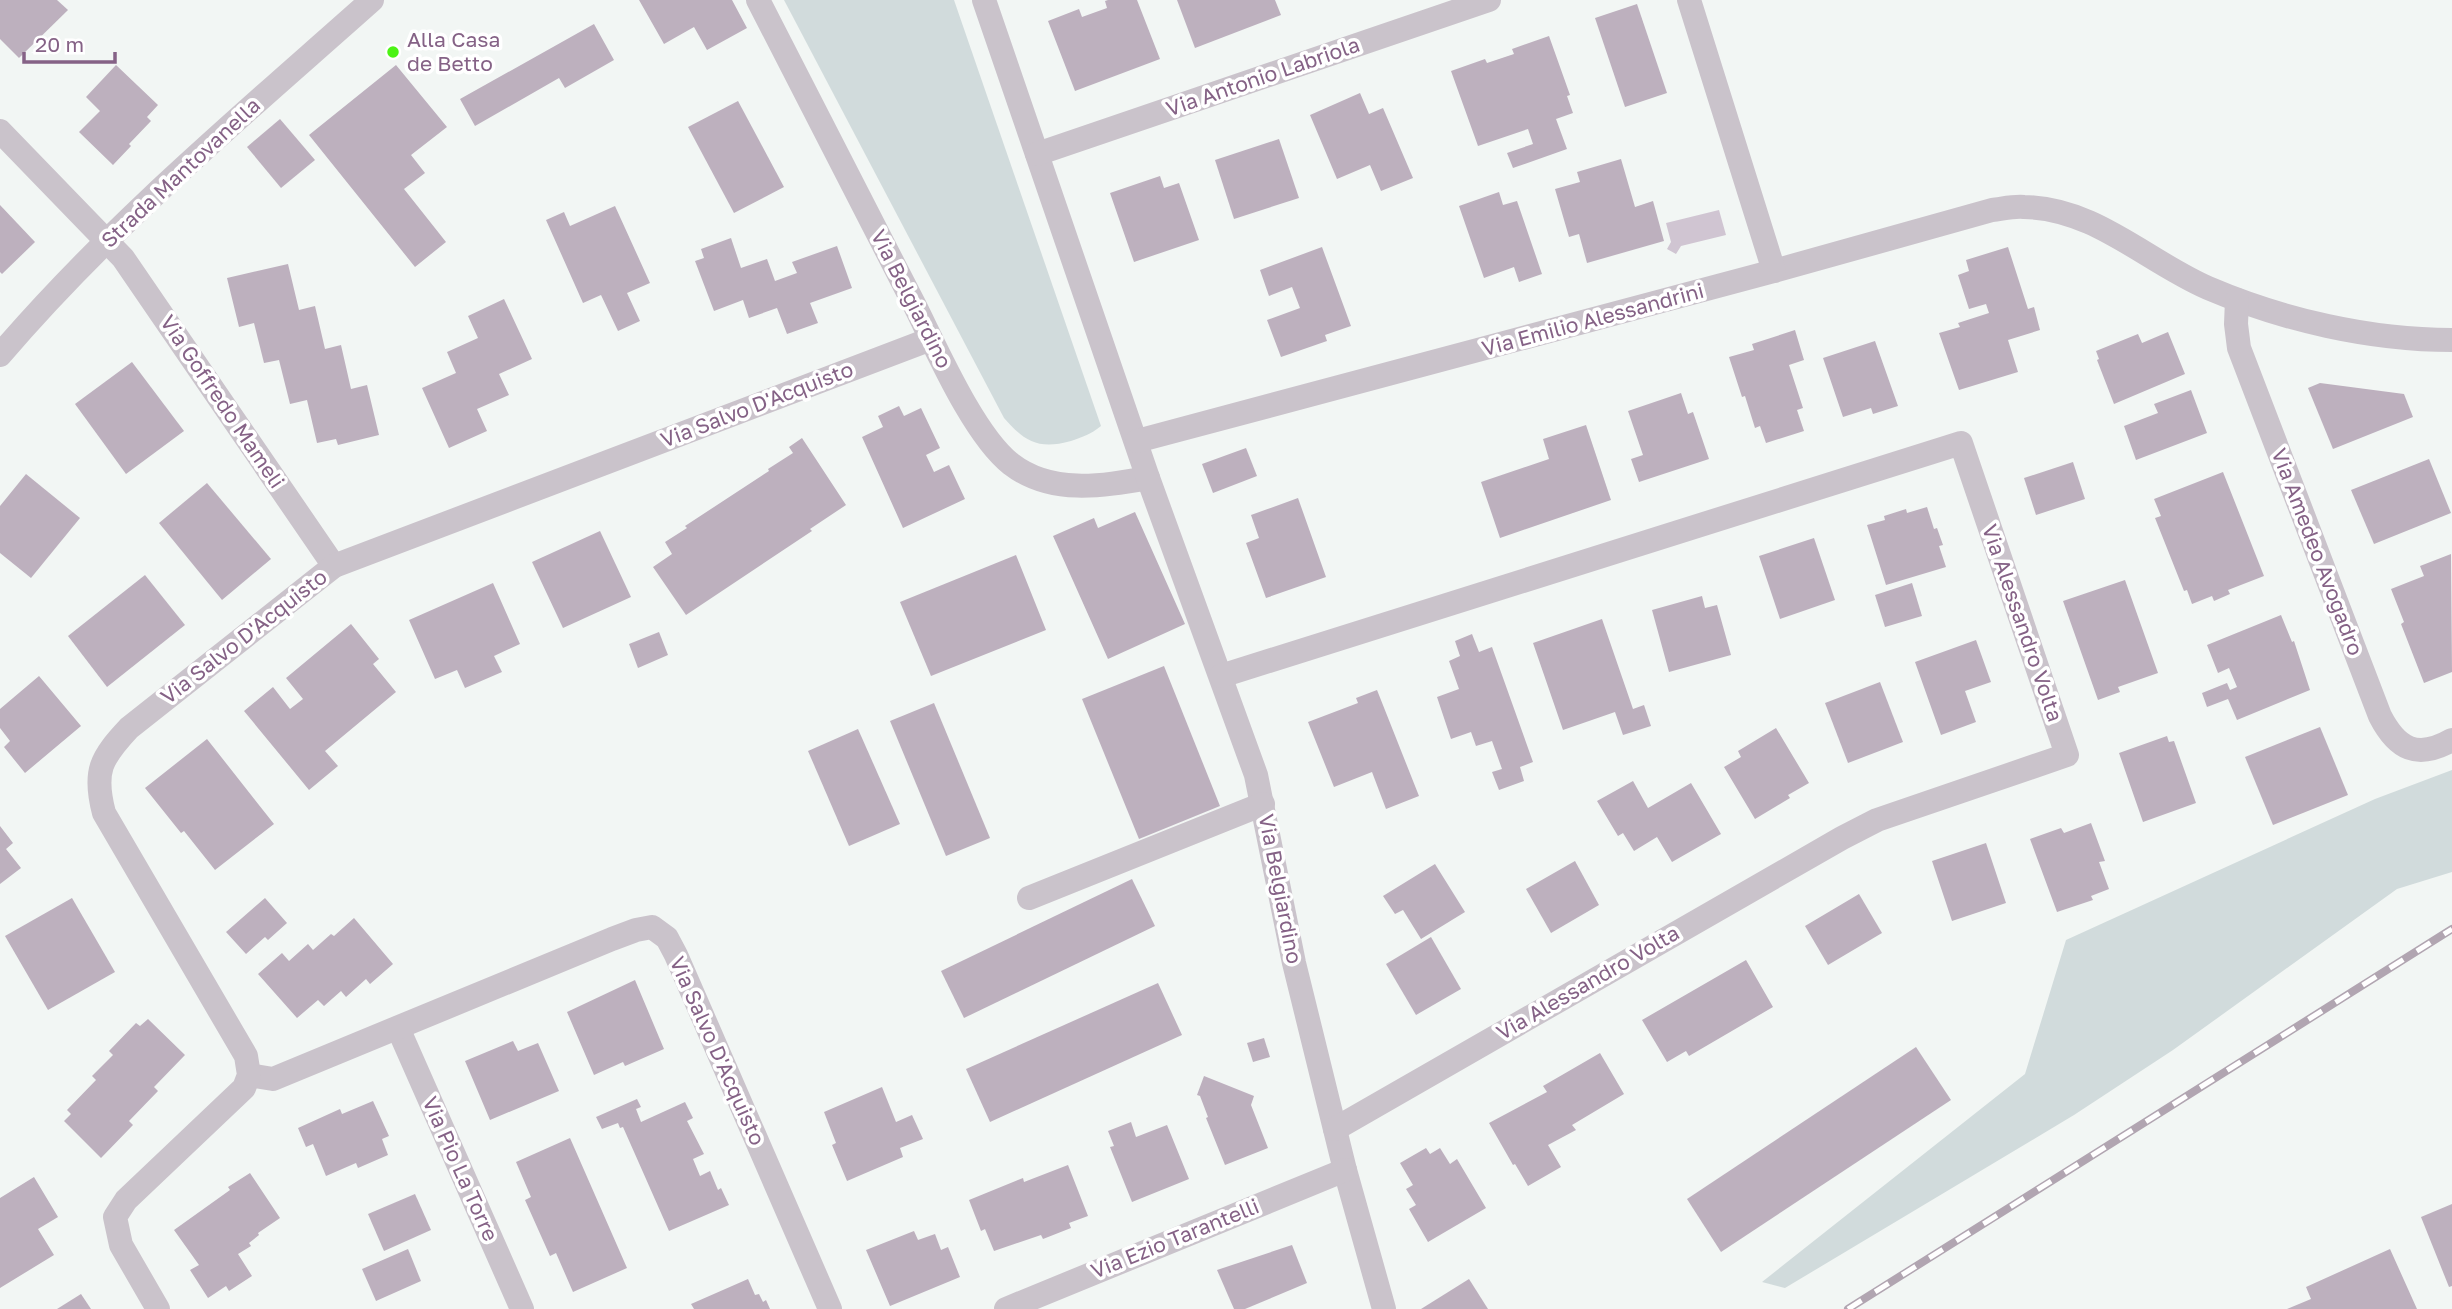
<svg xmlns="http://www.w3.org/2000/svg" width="2452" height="1309" font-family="'Golos Text',sans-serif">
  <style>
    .green { fill: #d1dbdc }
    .water { fill: #d0c5d2 }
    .building { fill: #bdb0be }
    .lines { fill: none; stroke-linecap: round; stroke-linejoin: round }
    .minor { stroke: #cac3cb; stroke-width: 24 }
    .rail-casing { stroke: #b1a5b1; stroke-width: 8 }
    .rail { stroke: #fff; stroke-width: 5; stroke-dasharray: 16; stroke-linecap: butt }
    .poi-dot { fill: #4cf315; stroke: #fff; stroke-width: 2.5 }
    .labels { text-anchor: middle; stroke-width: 7; stroke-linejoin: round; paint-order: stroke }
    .poi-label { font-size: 21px; fill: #856286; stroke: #fff; text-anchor: start }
    .street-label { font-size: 21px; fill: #856286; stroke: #fff }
  </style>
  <rect width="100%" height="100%" fill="#f2f6f4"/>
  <g class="green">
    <path d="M 784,0 L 954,0 L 1101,426 C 1091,434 1083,437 1071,441 C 1039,450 1025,442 1004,418 Z"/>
    <polygon points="2452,770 2452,872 2397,889 2173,1050 2074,1115 1785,1288 1762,1282 2025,1074 2066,940 2375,799"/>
  </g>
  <polygon class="water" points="1719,210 1726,235 1681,246 1676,254 1667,249 1671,242 1666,223"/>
  <g class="building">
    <polygon points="0,0 57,0 68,10 19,58 0,39"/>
    <polygon points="639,0 732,0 747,28 707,50 694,27 664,44"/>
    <polygon points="1108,0 1137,0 1160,59 1075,91 1048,21 1079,9 1082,17 1107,8 1105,1"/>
    <polygon points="1177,0 1275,0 1281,15 1195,48"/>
    <polygon points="1637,4 1667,93 1625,107 1595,18"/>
    <polygon points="594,24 614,60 565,88 559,78 475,126 460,99"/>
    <polygon points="1549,36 1570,95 1567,96 1573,113 1556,119 1567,149 1513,168 1507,153 1533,144 1528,129 1478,146 1451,71 1485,59 1487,63 1514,54 1512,49"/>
    <polygon points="116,65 158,105 147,117 151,121 129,144 131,146 113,165 79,132 100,111 86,97"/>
    <polygon points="396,65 447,127 411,155 425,173 404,189 446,242 415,267 309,135"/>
    <polygon points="1360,93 1369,114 1383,108 1413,178 1381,191 1370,165 1337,179 1310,115"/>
    <polygon points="738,101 784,187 734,213 688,127"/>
    <polygon points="280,119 315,160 281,188 247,147"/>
    <polygon points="1279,139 1299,198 1234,219 1215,160"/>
    <polygon points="1621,159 1635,207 1653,201 1664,241 1587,263 1579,234 1569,237 1555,189 1580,182 1577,172"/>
    <polygon points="1160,176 1164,188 1179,183 1199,240 1134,262 1110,193"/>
    <polygon points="1499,192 1503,205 1517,201 1542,274 1519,282 1514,267 1484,278 1459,206"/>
    <polygon points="0,205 35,242 2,274 0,272"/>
    <polygon points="615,206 650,283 627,293 640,321 618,331 601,295 583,303 546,220 564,212 570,226"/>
    <polygon points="731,238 741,268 767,259 775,281 797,273 792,262 837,246 852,288 810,303 818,323 787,334 777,308 749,318 743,300 714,311 695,261 704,258 701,249"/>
    <polygon points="1322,247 1351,326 1325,335 1327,341 1281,357 1267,320 1300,308 1292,287 1269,296 1260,270"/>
    <polygon points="2008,247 2028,309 2034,307 2040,330 2008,340 2018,372 1959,390 1939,333 1960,327 1958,323 1989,313 1986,304 1969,309 1958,275 1969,271 1966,260"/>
    <polygon points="288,264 299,310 315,306 325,349 341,345 351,389 367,385 379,435 338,445 336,439 317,443 307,400 290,404 279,360 264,363 254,323 239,327 227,278"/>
    <polygon points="504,299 532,359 499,374 509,395 477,409 487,431 449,448 422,388 456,373 447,352 478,338 468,316"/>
    <polygon points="1795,330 1804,360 1789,365 1803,408 1797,410 1804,431 1766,443 1760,426 1755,428 1745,396 1742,397 1729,357 1754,350 1752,344"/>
    <polygon points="2168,332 2185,374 2114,404 2097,360 2099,359 2096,351 2138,334 2142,343"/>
    <polygon points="1875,341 1898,406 1873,414 1871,408 1843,417 1823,358"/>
    <polygon points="132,362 184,431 126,474 75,404"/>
    <polygon points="2320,383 2404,394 2413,417 2333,449 2308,388"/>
    <polygon points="2191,390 2207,433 2136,460 2124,426 2158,413 2154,404"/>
    <polygon points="1681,393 1688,414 1693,412 1709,459 1639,482 1631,459 1643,455 1628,411"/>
    <polygon points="899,406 904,416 921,408 940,448 926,455 934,472 949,465 965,499 903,528 862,437 883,427 878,416"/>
    <polygon points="1586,425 1611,500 1500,538 1481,482 1549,459 1543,439"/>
    <polygon points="802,438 846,505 810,529 812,531 686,615 653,567 672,554 665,542 687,528 685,526 769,471 768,469 793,453 789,447"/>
    <polygon points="1246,448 1257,476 1213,493 1202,464"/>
    <polygon points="2429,459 2451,513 2374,544 2351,490"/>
    <polygon points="2073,462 2085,499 2036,515 2024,478"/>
    <polygon points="2223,472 2264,576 2228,590 2230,594 2214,601 2212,596 2192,604 2187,590 2184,591 2155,518 2161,516 2154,499"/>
    <polygon points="26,474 80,518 31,578 0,553 0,506"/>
    <polygon points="207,483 271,559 222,600 159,523"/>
    <polygon points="1298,498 1326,577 1266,598 1246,543 1259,538 1251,515"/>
    <polygon points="1927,507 1934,529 1937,528 1943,545 1939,546 1946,567 1886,585 1867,525 1885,520 1884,516 1906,509 1907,513"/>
    <polygon points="1135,512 1185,624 1108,659 1053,536 1094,518 1098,528"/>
    <polygon points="600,531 631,597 563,628 532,562"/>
    <polygon points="1814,538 1835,600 1780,619 1759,556"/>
    <polygon points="2451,554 2452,672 2424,683 2401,624 2404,622 2391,589 2424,576 2420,566"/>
    <polygon points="1016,555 1046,630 931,676 900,602"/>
    <polygon points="145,575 185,625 107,687 68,636"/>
    <polygon points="2125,580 2158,673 2118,687 2120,692 2098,700 2063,601"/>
    <polygon points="493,583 520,644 494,656 502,672 465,688 457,670 435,679 409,620"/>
    <polygon points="1912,583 1922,616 1885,627 1875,595"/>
    <polygon points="1702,596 1705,608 1717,605 1731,655 1669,672 1652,610"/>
    <polygon points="2281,615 2292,642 2294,641 2310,690 2237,720 2228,699 2207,707 2202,693 2227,683 2230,690 2237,687 2229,668 2218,673 2207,645"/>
    <polygon points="1602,619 1633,709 1644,705 1651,726 1623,735 1615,712 1563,730 1533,643"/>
    <polygon points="351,624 379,659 373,664 396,692 325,751 338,766 309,790 244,711 273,687 290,709 303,699 286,678"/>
    <polygon points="659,632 668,655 638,668 629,644"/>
    <polygon points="1472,634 1479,652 1492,647 1533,762 1520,767 1524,781 1499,790 1492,772 1502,769 1492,741 1476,746 1471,732 1451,739 1437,697 1459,689 1449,661 1460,656 1455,641"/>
    <polygon points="1976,640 1991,682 1965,691 1976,722 1941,735 1915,662"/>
    <polygon points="1164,666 1220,806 1139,839 1082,699"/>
    <polygon points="39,676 81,726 25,773 4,747 10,741 0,728 0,709"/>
    <polygon points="1880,682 1903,742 1848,763 1825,703"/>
    <polygon points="1377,690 1419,796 1386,809 1372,772 1334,787 1308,722 1358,703 1356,698"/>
    <polygon points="934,703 990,838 946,856 890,721"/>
    <polygon points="2320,727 2348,795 2273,825 2245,757"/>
    <polygon points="1776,728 1809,783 1788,795 1790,798 1755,819 1724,767 1741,757 1738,751"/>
    <polygon points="858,729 900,824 849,846 808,751"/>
    <polygon points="2167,736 2169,742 2174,741 2196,803 2143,822 2119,753"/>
    <polygon points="207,739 274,824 215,870 184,831 181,833 145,788"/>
    <polygon points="1633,781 1648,808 1691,783 1721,834 1672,862 1657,837 1634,851 1623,833 1618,836 1597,801"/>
    <polygon points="2091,823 2105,861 2099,862 2109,889 2091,896 2093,900 2057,912 2030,839 2061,828 2064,833"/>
    <polygon points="0,826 13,843 6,849 21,868 0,884"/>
    <polygon points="1986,843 2006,903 1952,921 1932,861"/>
    <polygon points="1575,861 1599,905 1551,933 1526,889"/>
    <polygon points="1435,864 1465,912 1421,939 1403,910 1395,914 1383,896"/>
    <polygon points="1132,879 1155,926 964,1018 941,971"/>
    <polygon points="1859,894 1882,933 1828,965 1805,926"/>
    <polygon points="72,898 115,972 48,1010 5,936"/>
    <polygon points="265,898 287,923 268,940 265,937 246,954 226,932"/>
    <polygon points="354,918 393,964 370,984 366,979 346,997 341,991 324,1006 318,1000 297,1018 258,974 282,953 289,961 308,944 313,950 331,934 334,936"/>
    <polygon points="1431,937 1461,989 1416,1015 1386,964"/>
    <polygon points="1746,960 1773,1007 1689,1056 1686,1051 1667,1062 1642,1020"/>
    <polygon points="635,980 664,1049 625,1066 623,1062 594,1075 567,1012"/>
    <polygon points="1158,983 1182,1035 990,1122 966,1069"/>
    <polygon points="148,1019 185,1055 154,1087 158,1091 129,1121 133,1125 101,1158 64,1121 71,1114 67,1110 96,1080 92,1076 113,1055 109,1051 136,1023 140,1026"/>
    <polygon points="1264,1038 1270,1057 1253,1062 1247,1043"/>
    <polygon points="513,1041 518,1051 538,1043 559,1091 490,1120 465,1061"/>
    <polygon points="1916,1047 1951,1100 1721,1252 1687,1199"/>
    <polygon points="1600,1053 1624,1094 1572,1125 1576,1130 1548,1145 1561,1167 1528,1186 1515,1164 1513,1165 1489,1123 1547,1092 1543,1086"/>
    <polygon points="1204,1076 1254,1096 1251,1105 1268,1148 1225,1165 1206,1118 1208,1117 1200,1096 1197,1095"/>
    <polygon points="882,1087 896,1122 912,1115 923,1139 900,1148 903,1157 847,1181 832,1145 836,1143 824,1112"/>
    <polygon points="637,1099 641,1107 636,1109 641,1122 685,1102 693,1118 687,1121 704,1154 693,1159 700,1176 710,1171 718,1190 721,1188 729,1205 669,1231 623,1127 620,1128 618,1123 602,1129 596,1117"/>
    <polygon points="373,1101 389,1136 382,1139 388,1155 358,1168 356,1163 326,1176 313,1144 306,1147 298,1128 340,1109 342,1114"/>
    <polygon points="1131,1122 1136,1137 1167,1125 1189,1179 1132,1202 1110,1147 1114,1146 1108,1131"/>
    <polygon points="570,1138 627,1268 573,1292 556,1253 550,1256 525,1200 531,1197 516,1162"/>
    <polygon points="1426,1148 1430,1154 1440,1148 1450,1164 1457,1159 1486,1208 1428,1242 1409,1209 1416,1205 1406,1189 1413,1185 1400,1163"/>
    <polygon points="1068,1165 1088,1216 1069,1223 1071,1228 1043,1239 1041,1235 994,1251 985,1229 981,1231 969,1200 1023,1178 1024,1182"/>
    <polygon points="250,1173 280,1218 258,1233 259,1235 249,1243 251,1246 238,1254 252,1276 229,1291 226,1286 208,1298 190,1270 199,1265 174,1230 230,1190 228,1187"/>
    <polygon points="34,1177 58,1217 38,1229 54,1255 0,1288 0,1198"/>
    <polygon points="415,1194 431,1230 384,1251 368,1214"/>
    <polygon points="2452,1204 2452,1286 2449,1287 2421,1217"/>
    <polygon points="914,1231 918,1240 935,1234 941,1250 948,1247 960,1277 890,1306 866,1250"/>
    <polygon points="1292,1245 1307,1283 1245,1309 1234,1309 1217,1270"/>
    <polygon points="408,1249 421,1281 376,1301 362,1269"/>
    <polygon points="2390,1249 2417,1309 2287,1309 2311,1299 2306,1287"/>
    <polygon points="748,1279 755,1295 759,1294 763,1302 766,1300 770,1309 694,1309 691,1304"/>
    <polygon points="1469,1279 1488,1309 1421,1309"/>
    <polygon points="81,1294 91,1309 57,1309"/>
  </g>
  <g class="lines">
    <g class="minor">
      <path d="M 758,0 C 810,102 862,204 915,306 C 937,350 974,435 1011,464 C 1051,495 1102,486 1148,478"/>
      <polyline points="984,0 1148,478 1256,775 1294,963 1345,1170 1384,1309"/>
      <polyline points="0,131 123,258 334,566"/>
      <polyline points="1037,154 1489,0"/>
      <path d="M 1774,271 L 1992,210 C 2002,209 2013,206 2024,207 C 2095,208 2146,261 2208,288 C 2283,320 2370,340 2452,340"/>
      <path d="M 2237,300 L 2236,324 L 2239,348 L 2380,716 C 2397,749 2417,760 2452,740"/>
      <path d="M 0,355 C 111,225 244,114 372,0"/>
      <polyline points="1137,441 1774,271 1689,0"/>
      <polyline points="1221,676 1961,443 2067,755 1877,820 1842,838 1335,1129"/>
      <polyline points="1029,898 1263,804"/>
      <polyline points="398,1028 522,1309"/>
      <polyline points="249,1075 273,1079 612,939 636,930 652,927 667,938 676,955 830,1309"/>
      <path d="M 158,1309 L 121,1245 L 115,1217 L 126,1200 L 244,1088 L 249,1075 L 246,1056 L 104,813 C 93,771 101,758 129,728 L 334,566 L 931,339"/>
      <polyline points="1006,1309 1345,1170"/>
    </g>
    <defs>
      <polyline id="rail" points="1848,1309 2452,929"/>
    </defs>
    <use href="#rail" class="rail-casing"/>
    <use href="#rail" class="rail"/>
  </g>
  <circle class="poi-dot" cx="393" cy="52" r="7"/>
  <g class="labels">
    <g class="poi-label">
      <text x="407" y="47">Alla Casa<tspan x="407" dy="24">de Betto</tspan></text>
    </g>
    <g class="street-label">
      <text transform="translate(1263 77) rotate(-19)" y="7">Via Antonio Labriola</text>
      <text transform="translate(181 173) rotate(-43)" y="7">Strada Mantovanella</text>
      <text transform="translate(911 299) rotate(63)" y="7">Via Belgiardino</text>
      <text transform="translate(1593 320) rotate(-15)" y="7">Via Emilio Alessandrini</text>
      <text transform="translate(222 402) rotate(56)" y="7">Via Goffredo Mameli</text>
      <text transform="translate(757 405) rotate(-21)" y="7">Via Salvo D'Acquisto</text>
      <text transform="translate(2317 552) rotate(69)" y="7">Via Amedeo Avogadro</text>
      <text transform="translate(2022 623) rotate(71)" y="7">Via Alessandro Volta</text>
      <text transform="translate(244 637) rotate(-38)" y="7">Via Salvo D'Acquisto</text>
      <text transform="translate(1280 889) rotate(79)" y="7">Via Belgiardino</text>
      <text transform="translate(1588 983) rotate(-30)" y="7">Via Alessandro Volta</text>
      <text transform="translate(717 1051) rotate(66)" y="7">Via Salvo D'Acquisto</text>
      <text transform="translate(460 1169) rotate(66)" y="7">Via Pio La Torre</text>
      <text transform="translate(1175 1239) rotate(-22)" y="7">Via Ezio Tarantelli</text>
    </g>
  </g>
  <path d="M24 52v10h91v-10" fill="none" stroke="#856286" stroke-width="3.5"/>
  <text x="35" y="52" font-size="21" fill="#856286" stroke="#ffffff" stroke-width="5" paint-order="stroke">20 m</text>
</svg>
